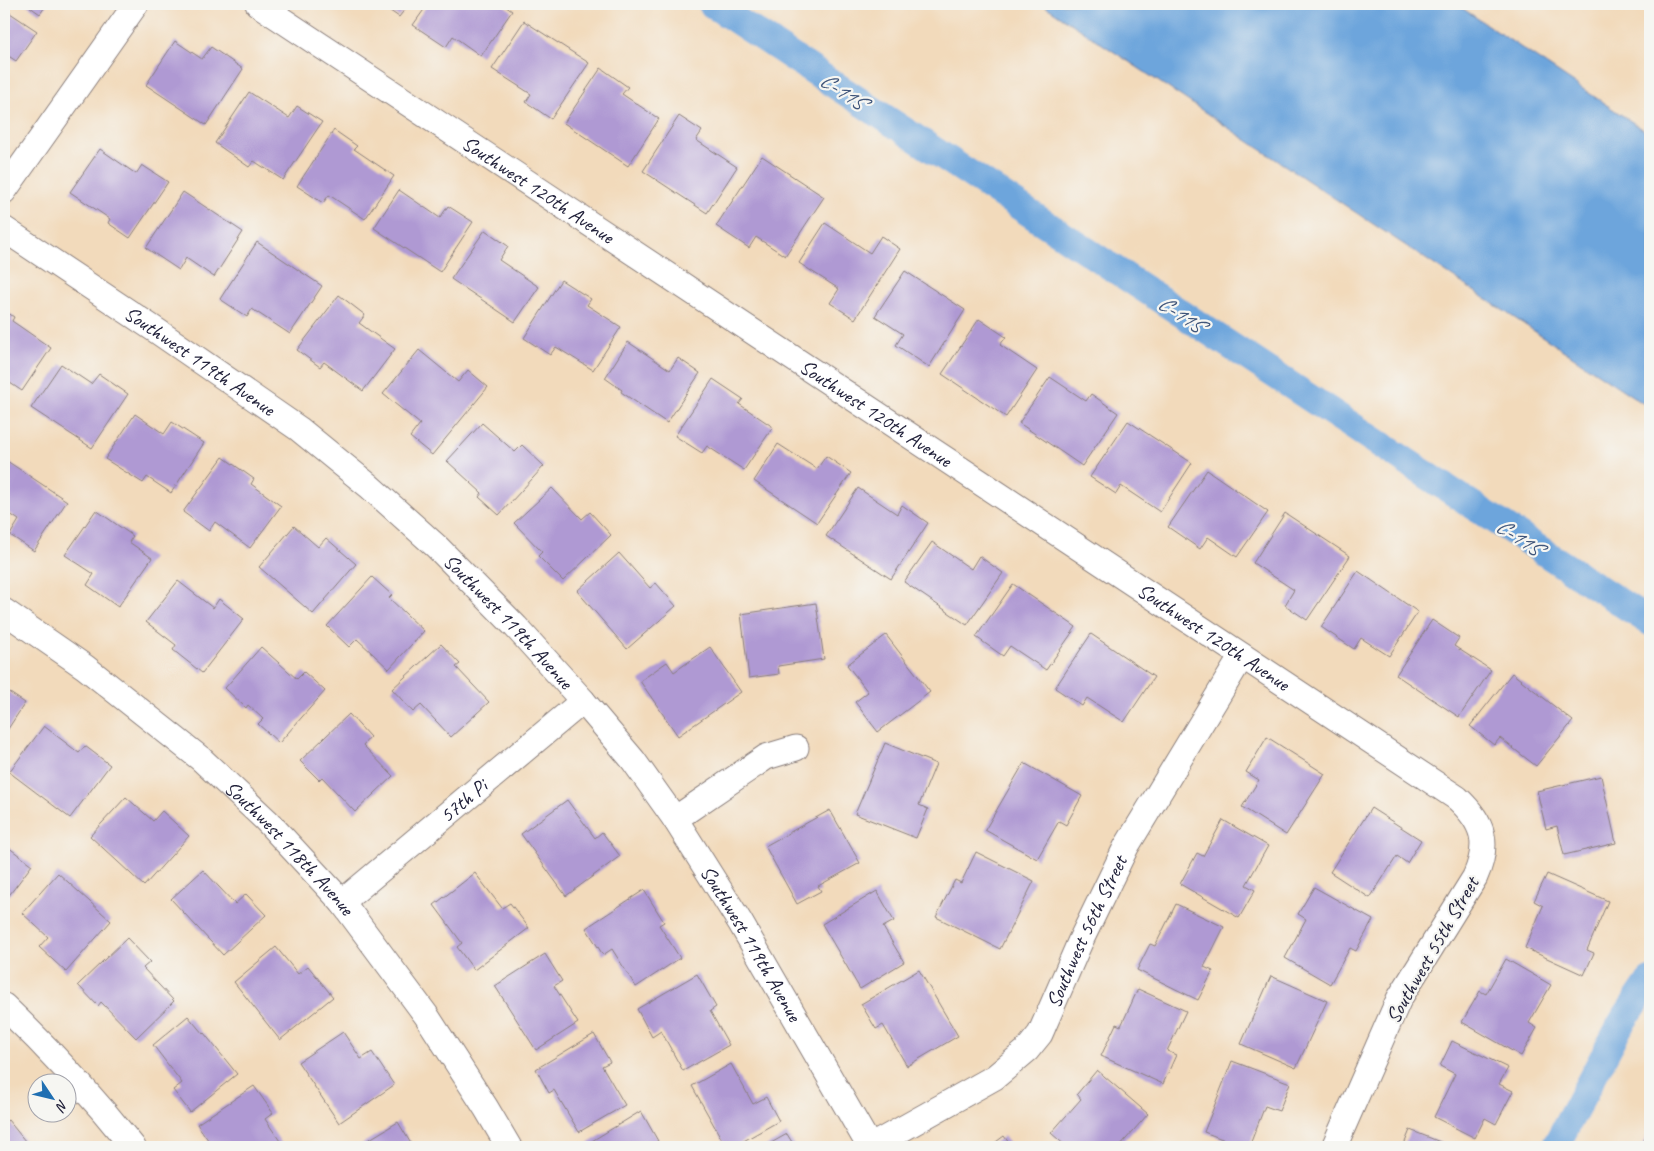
<svg xmlns="http://www.w3.org/2000/svg" width="1654" height="1151" font-family="Caveat,sans-serif">
  <style>
    .water { fill: #6da5dc; stroke: #48648c }
    .lines { fill: none; stroke-linecap: round; stroke-linejoin: round }
    .canal { stroke: #6da5dc; stroke-width: 28 }
    .building { fill: #af99d3 }
    .minor-casing { stroke: #8a7e7b; stroke-width: 27 }
    .minor { stroke: #fff; stroke-width: 25 }
    .labels { text-anchor: middle; stroke-width: 4.5; stroke-linejoin: round; paint-order: stroke }
    .street-label { font-size: 21px; fill: #22223b; stroke: #f6f6f2 }
    .water-label { font-size: 22px; font-style: italic; fill: #40567b; stroke: #f6f6f2 }
  </style>
  <rect width="100%" height="100%" fill="#f6f6f2"/>
  <filter id="ink" filterUnits="userSpaceOnUse"><feTurbulence type="fractalNoise" baseFrequency=".02" numOctaves="2"/><feDisplacementMap in="SourceGraphic" scale="10" xChannelSelector="R" yChannelSelector="G"/><feConvolveMatrix kernelMatrix="1 2 1 2 8 2 1 2 1" color-interpolation-filters="sRGB"/></filter>
  <filter id="wash" filterUnits="userSpaceOnUse"><feTurbulence type="fractalNoise" baseFrequency=".0096" numOctaves="4" result="noise"/><feDisplacementMap in="SourceGraphic" scale="20" xChannelSelector="R" yChannelSelector="G"/><feGaussianBlur stdDeviation="1.12" result="paint"/><feColorMatrix in="noise" values="0 0 0 0 0 0 0 0 0 0 0 0 0 0 0 0 0 1.4 0 .05"/><feComposite in="paint" operator="in"/></filter>
  <g filter="url(#wash)">
    <rect width="100%" height="100%" fill="#f2dabb"/>
    <polygon class="water" points="1042,4 1456,4 1650,134 1650,408"/>
    <g class="lines">
      <g class="canal">
        <polyline points="712,4 1650,622"/>
        <polyline points="1555,1147 1622,1022 1650,981"/>
      </g>
    </g>
    <g id="blocks">
      <g class="building">
        <polygon points="26,4 47,4 40,14"/>
        <polygon points="380,4 409,4 399,17"/>
        <polygon points="428,4 502,4 512,11 481,56 453,36 446,47 413,25"/>
        <polygon points="4,9 37,31 16,61 4,53"/>
        <polygon points="524,21 589,63 551,119 526,102 531,94 492,69"/>
        <polygon points="175,41 202,59 211,47 243,69 206,125 146,85"/>
        <polygon points="601,68 628,87 622,94 659,119 628,166 564,123"/>
        <polygon points="249,92 289,118 297,106 322,122 283,180 254,161 249,167 215,143"/>
        <polygon points="679,116 702,131 696,140 737,167 707,213 643,171"/>
        <polygon points="334,130 357,146 354,149 394,176 365,219 329,195 323,203 297,186"/>
        <polygon points="100,149 136,174 142,165 168,182 130,238 108,223 110,219 70,192"/>
        <polygon points="762,156 824,197 785,256 756,237 749,248 716,226"/>
        <polygon points="399,190 440,218 448,206 473,222 440,272 374,228"/>
        <polygon points="183,192 243,232 214,277 186,258 179,270 146,248"/>
        <polygon points="825,223 870,253 881,236 900,249 855,319 830,303 839,289 799,263"/>
        <polygon points="485,230 508,246 499,260 539,287 515,322 451,279"/>
        <polygon points="257,242 322,286 290,334 252,309 247,317 220,299"/>
        <polygon points="905,271 965,310 929,367 896,345 903,334 875,316"/>
        <polygon points="561,280 591,299 587,305 621,327 593,370 556,347 550,355 524,338"/>
        <polygon points="339,295 365,315 359,323 395,349 363,391 324,362 320,367 297,350"/>
        <polygon points="4,310 14,317 12,321 51,348 22,391 4,379"/>
        <polygon points="979,319 1006,337 1000,345 1037,370 1006,417 942,374"/>
        <polygon points="628,342 670,370 678,358 700,373 667,423 621,392 622,390 605,378"/>
        <polygon points="419,350 458,382 468,370 488,387 432,455 410,437 420,424 383,394"/>
        <polygon points="61,364 91,384 99,374 128,394 92,448 31,408"/>
        <polygon points="1050,377 1086,401 1091,394 1118,413 1082,466 1019,423"/>
        <polygon points="713,379 743,399 739,404 773,427 744,470 707,446 702,453 675,436"/>
        <polygon points="135,414 164,434 172,422 204,443 171,493 147,477 143,483 105,459"/>
        <polygon points="1128,421 1192,463 1160,512 1121,486 1116,494 1090,477"/>
        <polygon points="482,423 515,452 522,445 544,466 499,515 479,497 482,493 447,461"/>
        <polygon points="778,444 817,469 826,456 851,473 817,523 754,481"/>
        <polygon points="223,457 254,479 251,484 281,506 250,548 215,522 209,531 183,512"/>
        <polygon points="4,459 67,501 34,551 10,535 19,520 4,510"/>
        <polygon points="1207,470 1268,512 1237,557 1208,537 1200,549 1168,527"/>
        <polygon points="552,488 582,519 590,512 611,535 563,581 538,556 542,552 514,523"/>
        <polygon points="858,488 897,514 902,505 928,523 891,579 826,536"/>
        <polygon points="96,510 133,536 129,542 152,558 118,607 87,585 94,574 65,555"/>
        <polygon points="1285,513 1350,556 1307,620 1285,605 1294,590 1253,563"/>
        <polygon points="294,526 318,547 326,538 356,564 313,614 259,567"/>
        <polygon points="932,542 971,569 979,556 1003,573 967,625 904,582"/>
        <polygon points="619,553 650,588 656,583 676,606 627,649 577,591"/>
        <polygon points="1358,571 1418,612 1389,656 1361,638 1354,649 1321,627"/>
        <polygon points="372,577 392,595 389,598 424,631 389,669 357,639 349,647 327,626"/>
        <polygon points="178,581 213,608 219,599 244,619 202,673 173,650 176,645 146,622"/>
        <polygon points="1013,584 1076,627 1046,670 1010,646 1003,656 976,637"/>
        <polygon points="816,603 824,659 778,666 779,674 749,678 741,614"/>
        <polygon points="1432,620 1459,638 1454,646 1491,670 1459,717 1396,675"/>
        <polygon points="1091,634 1154,677 1124,722 1087,698 1082,706 1055,688"/>
        <polygon points="886,635 930,692 878,732 855,702 868,692 847,665"/>
        <polygon points="441,644 460,664 456,667 489,702 451,737 421,705 413,712 392,689"/>
        <polygon points="261,647 297,679 304,672 325,691 279,743 258,724 263,719 248,705 246,708 225,688"/>
        <polygon points="710,647 741,692 678,736 640,681 667,662 674,672"/>
        <polygon points="1512,673 1573,721 1536,766 1500,738 1494,745 1470,726"/>
        <polygon points="4,689 25,703 4,735"/>
        <polygon points="349,714 370,737 363,745 393,776 355,812 322,777 319,780 300,761"/>
        <polygon points="44,726 79,753 85,746 110,765 70,818 9,772"/>
        <polygon points="1267,737 1325,774 1286,835 1242,807 1259,780 1246,772"/>
        <polygon points="885,743 936,764 919,805 928,809 916,838 855,814"/>
        <polygon points="1024,763 1082,796 1066,825 1059,821 1037,859 985,830"/>
        <polygon points="1601,776 1616,843 1564,855 1557,826 1546,829 1537,791"/>
        <polygon points="126,797 153,821 162,811 189,836 144,886 90,836"/>
        <polygon points="567,800 595,838 602,832 620,856 566,896 521,834"/>
        <polygon points="1371,808 1421,840 1407,863 1397,856 1370,898 1330,872"/>
        <polygon points="830,810 860,863 818,886 821,891 797,904 765,846"/>
        <polygon points="1223,820 1268,846 1246,885 1255,890 1239,918 1180,884 1197,853 1203,856"/>
        <polygon points="4,844 32,865 4,902"/>
        <polygon points="976,852 1034,881 1000,949 936,917 955,880 961,883"/>
        <polygon points="203,870 235,904 246,894 266,915 223,955 171,899"/>
        <polygon points="58,873 111,921 66,972 39,947 48,937 22,913"/>
        <polygon points="475,873 502,908 510,903 529,928 474,970 457,947 462,943 434,905"/>
        <polygon points="1547,874 1608,901 1587,950 1594,953 1584,975 1525,948 1543,906 1534,901"/>
        <polygon points="1314,887 1373,920 1356,951 1350,948 1330,984 1285,958 1306,919 1298,914"/>
        <polygon points="644,890 664,922 659,925 680,958 636,987 612,949 603,955 586,928"/>
        <polygon points="877,891 894,921 883,927 904,962 860,989 822,924"/>
        <polygon points="1176,904 1224,927 1204,967 1213,971 1198,1000 1137,970 1150,944 1155,946"/>
        <polygon points="127,938 150,962 143,968 174,1001 136,1038 101,1002 98,1006 78,985"/>
        <polygon points="276,947 298,974 308,966 333,997 280,1040 234,982"/>
        <polygon points="545,954 562,981 554,986 578,1023 536,1050 495,986"/>
        <polygon points="1506,959 1551,985 1529,1023 1537,1028 1521,1056 1462,1022 1480,991 1486,994"/>
        <polygon points="919,970 958,1036 907,1066 883,1025 876,1029 861,1004"/>
        <polygon points="697,974 716,1007 710,1011 729,1045 683,1071 661,1031 652,1037 637,1009"/>
        <polygon points="1271,976 1327,1001 1296,1068 1241,1044"/>
        <polygon points="1138,989 1186,1011 1167,1051 1176,1055 1163,1084 1101,1056 1116,1024 1121,1026"/>
        <polygon points="188,1016 203,1034 204,1033 237,1074 190,1112 173,1090 182,1083 153,1045"/>
        <polygon points="343,1032 361,1059 372,1052 394,1085 339,1123 298,1062"/>
        <polygon points="594,1034 610,1062 602,1066 625,1105 579,1132 554,1090 549,1093 536,1069"/>
        <polygon points="1452,1041 1508,1068 1499,1084 1513,1091 1496,1124 1485,1118 1475,1138 1434,1117 1455,1074 1440,1066"/>
        <polygon points="1232,1061 1290,1083 1279,1111 1265,1106 1249,1147 1243,1147 1204,1132"/>
        <polygon points="731,1064 753,1104 766,1097 779,1121 733,1147 726,1147 692,1086"/>
        <polygon points="1097,1070 1148,1114 1119,1147 1067,1147 1051,1133 1081,1099 1077,1094"/>
        <polygon points="254,1086 273,1113 265,1119 284,1147 220,1147 218,1145 213,1147 197,1124"/>
        <polygon points="641,1111 658,1141 648,1147 582,1147"/>
        <polygon points="8,1120 30,1147 4,1147 4,1123"/>
        <polygon points="398,1122 413,1147 362,1147 360,1145"/>
        <polygon points="1650,1129 1650,1147 1641,1147"/>
        <polygon points="1410,1130 1453,1147 1403,1147"/>
        <polygon points="787,1134 795,1147 764,1147"/>
        <polygon points="1004,1136 1012,1147 989,1147"/>
      </g>
    </g>
  </g>
  <g filter="url(#ink)">
    <use href="#blocks" fill-opacity="0" stroke="#8a7e7b" stroke-width="1"/>
    <g class="lines">
      <defs>
        <g id="minor">
          <path id="s1" d="M 258,4 L 1457,798 C 1484,823 1490,843 1475,877 L 1399,999 L 1334,1147"/>
          <polyline points="4,191 136,4"/>
          <path id="s2" d="M 4,229 L 157,331 L 299,429 L 369,486 L 437,547 L 516,627 L 583,701 L 633,760 L 675,819 L 740,922 L 870,1147"/>
          <path id="s3" d="M 4,611 L 85,667 L 201,759 L 266,820 L 342,902 L 426,1015 L 486,1108 L 509,1147"/>
          <polyline points="675,819 766,757 796,748"/>
          <path id="s4" d="M 342,902 L 583,701"/>
          <path d="M 4,1006 C 50,1050 93,1097 133,1147"/>
          <path id="s5" d="M 870,1147 L 995,1077 L 1027,1050 L 1040,1034 L 1080,942 L 1126,847 L 1242,656"/>
        </g>
      </defs>
      <use href="#minor" class="minor-casing"/>
      <use href="#minor" class="minor"/>
    </g>
  </g>
  <g class="labels">
    <g class="street-label">
      <text dy="7" stroke="none"><textPath href="#s1" startOffset="336">Southwest 120th Avenue</textPath></text>
      <text dy="7" stroke="none"><textPath href="#s2" startOffset="236">Southwest 119th Avenue</textPath></text>
      <text dy="7" stroke="none"><textPath href="#s1" startOffset="741">Southwest 120th Avenue</textPath></text>
      <text dy="7" stroke="none"><textPath href="#s2" startOffset="641">Southwest 119th Avenue</textPath></text>
      <text dy="7" stroke="none"><textPath href="#s1" startOffset="1146">Southwest 120th Avenue</textPath></text>
      <text dy="7" stroke="none"><textPath href="#s4" startOffset="158">57th Pi</textPath></text>
      <text dy="7" stroke="none"><textPath href="#s3" startOffset="372">Southwest 118th Avenue</textPath></text>
      <text dy="7" stroke="none"><textPath href="#s5" startOffset="318">Southwest 56th Street</textPath></text>
      <text dy="7" stroke="none"><textPath href="#s2" startOffset="1046">Southwest 119th Avenue</textPath></text>
      <text transform="translate(1432 950) rotate(-60)" y="7">Southwest 55th Street</text>
    </g>
    <g class="water-label">
      <text transform="translate(843 90) rotate(33)" y="8">C-11S</text>
      <text transform="translate(1181 313) rotate(33)" y="8">C-11S</text>
      <text transform="translate(1519 536) rotate(33)" y="8">C-11S</text>
    </g>
  </g>
  <rect width="1654" height="1151" fill="none" stroke="#f6f6f2" stroke-width="20"/>
  <g transform="translate(52 1098) rotate(125)"><circle r="24" fill="#f6f6f2" stroke="#a1a1a9"/>
  <path d="M0-4L9 19L0 12L-9 19Z" fill="#1f6fb2"/>
  <text y="-8" font-size="14" font-weight="bold" text-anchor="middle" fill="#22223b">N</text>
  </g>
</svg>
